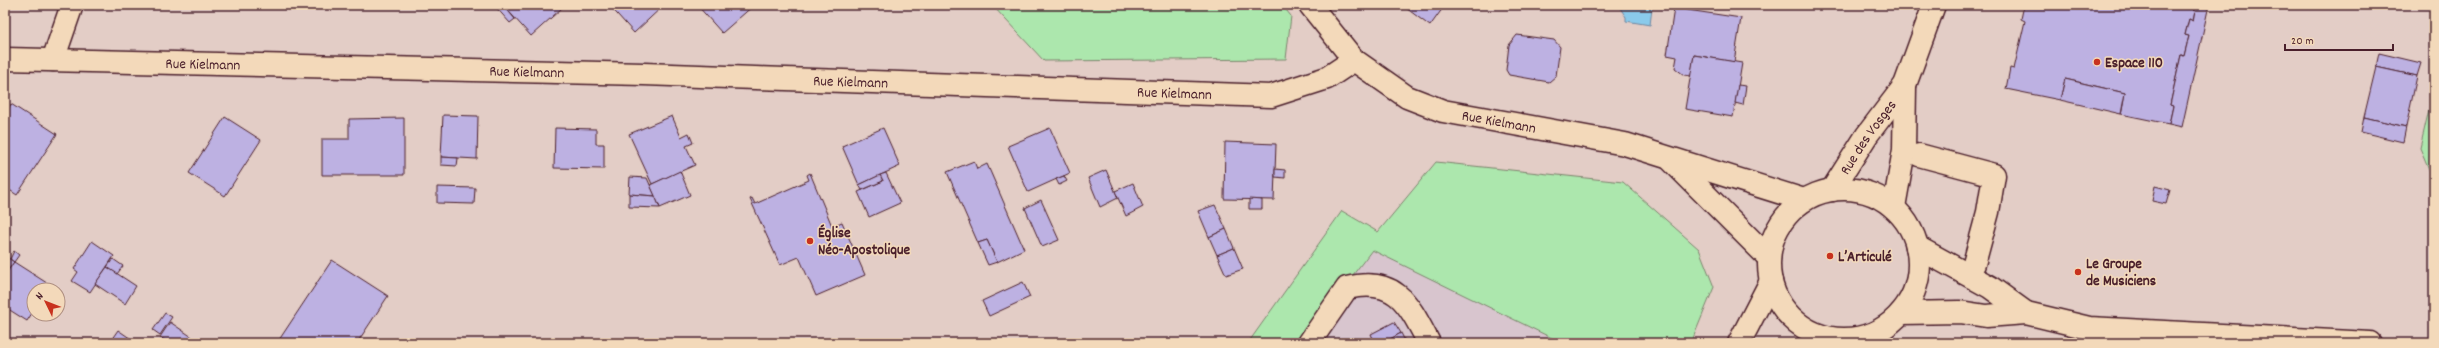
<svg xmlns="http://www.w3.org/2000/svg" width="2439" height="348" font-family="Dekko,sans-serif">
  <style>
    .built { fill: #d8c5ce }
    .green { fill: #ace7ad; stroke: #7b836c }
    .water { fill: #8acaeb; stroke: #70869e }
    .building { fill: #bdb1e2; stroke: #4a1f2b }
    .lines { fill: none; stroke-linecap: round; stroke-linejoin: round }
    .minor-casing { stroke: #4a1f2b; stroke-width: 25 }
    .major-casing { stroke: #4a1f2b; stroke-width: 25 }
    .minor { stroke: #f3d9ba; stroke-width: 22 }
    .major { stroke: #f3d9ba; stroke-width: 22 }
    .poi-dot { fill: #c8321e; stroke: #f3d9ba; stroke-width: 1.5 }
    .labels { text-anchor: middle; stroke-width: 3; stroke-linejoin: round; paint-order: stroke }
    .poi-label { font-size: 15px; font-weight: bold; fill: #4a1f2b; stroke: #f3d9ba; text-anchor: start }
    .street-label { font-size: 15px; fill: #4a1f2b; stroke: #f3d9ba }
  </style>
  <rect width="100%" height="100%" fill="#e3cdc6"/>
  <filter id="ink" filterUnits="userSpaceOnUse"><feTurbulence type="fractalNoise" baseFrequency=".025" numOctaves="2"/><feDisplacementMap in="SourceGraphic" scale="8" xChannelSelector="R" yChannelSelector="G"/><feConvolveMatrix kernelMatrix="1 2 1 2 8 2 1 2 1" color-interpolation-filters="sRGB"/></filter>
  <g filter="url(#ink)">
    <polygon class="built" points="1372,250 1562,343 1301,343"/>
    <g class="green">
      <polygon points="992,5 1282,5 1291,16 1286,59 1044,61"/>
      <polygon points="2434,88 2434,181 2420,148"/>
      <polygon points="1436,162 1623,182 1699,249 1714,287 1691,343 1562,343 1372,250 1301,343 1248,343 1342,211 1378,232"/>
    </g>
    <polygon class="water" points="1618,5 1650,5 1652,8 1650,25 1626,21 1626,17"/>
    <g class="building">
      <polygon points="494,5 503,5 515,19 510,23"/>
      <polygon points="503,5 559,5 562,8 531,36"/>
      <polygon points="609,5 664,5 634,33"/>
      <polygon points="697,5 754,5 722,33"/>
      <polygon points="1402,5 1445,5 1430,26"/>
      <polygon points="2024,5 2196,5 2193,21 2189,19 2185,35 2189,36 2184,56 2181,55 2170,105 2173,106 2169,124 2121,114 2125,93 2065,79 2060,100 2006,89 2010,68 2014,69 2025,21 2021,19"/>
      <polygon points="2196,5 2209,5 2182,127 2169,124 2173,106 2170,105 2181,55 2184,56 2189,36 2185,35 2189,19 2193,21"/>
      <polygon points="1674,8 1741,18 1734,62 1694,55 1691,76 1684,75 1675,68 1677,57 1667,55"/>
      <polygon points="1517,35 1554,40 1560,47 1556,76 1549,82 1509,75 1506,70 1509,45"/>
      <polygon points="2379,53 2421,63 2417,76 2376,67"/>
      <polygon points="1694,55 1742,63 1733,117 1685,109"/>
      <polygon points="2376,67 2417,76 2406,127 2364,117"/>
      <polygon points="2065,79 2125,93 2121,114 2060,100"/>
      <polygon points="1738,85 1746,86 1743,105 1735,103"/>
      <polygon points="11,104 57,134 17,195 5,187 5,114"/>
      <polygon points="443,115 478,116 477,159 441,157"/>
      <polygon points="672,116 681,137 689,133 693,143 686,146 695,165 652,184 629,134"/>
      <polygon points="225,117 261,140 225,196 189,173"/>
      <polygon points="2364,117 2406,127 2403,142 2361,132"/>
      <polygon points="404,118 404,175 322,175 322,139 349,139 349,119"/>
      <polygon points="555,128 596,129 596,144 604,144 604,169 554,168"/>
      <polygon points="883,128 900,166 859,185 842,146"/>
      <polygon points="1050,128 1070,173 1028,192 1008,146"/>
      <polygon points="1225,142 1276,144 1274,200 1224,199"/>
      <polygon points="441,157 458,158 457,166 441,165"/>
      <polygon points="974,161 977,169 987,164 1024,249 997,262 987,240 978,243 947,172"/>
      <polygon points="1275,169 1285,170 1285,178 1275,177"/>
      <polygon points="1106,170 1118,198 1100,207 1088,178"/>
      <polygon points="680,171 690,195 660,208 650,185"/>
      <polygon points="810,173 832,226 842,222 865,275 816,296 799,257 780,265 750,199 752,198 755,204 809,180 807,175"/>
      <polygon points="886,173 900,203 869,217 858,192 883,181 880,175"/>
      <polygon points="880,175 883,181 862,190 859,185"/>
      <polygon points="1064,176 1067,181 1059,185 1056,179"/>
      <polygon points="630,177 647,178 655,196 629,194"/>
      <polygon points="1133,183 1143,207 1126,216 1115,191"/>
      <polygon points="2155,186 2170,190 2166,204 2152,201"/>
      <polygon points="437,187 475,188 474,204 437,203"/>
      <polygon points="629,194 655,196 660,208 629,207"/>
      <polygon points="1249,199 1262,200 1262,209 1249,209"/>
      <polygon points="1041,200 1059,240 1042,247 1025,208"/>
      <polygon points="1215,205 1226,229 1209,237 1198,211"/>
      <polygon points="1226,229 1234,248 1217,255 1209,237"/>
      <polygon points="987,240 997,262 988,265 978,243"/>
      <polygon points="92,241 114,256 90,292 72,281 78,272 74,269"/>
      <polygon points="1234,248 1243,269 1226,275 1217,255"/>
      <polygon points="14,251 19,255 14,262 10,259"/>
      <polygon points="5,256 14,262 5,275"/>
      <polygon points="113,259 123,266 117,274 107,267"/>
      <polygon points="332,260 388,296 357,343 277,343"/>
      <polygon points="14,262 50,285 47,290 34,290 34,310 27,321 5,307 5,275"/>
      <polygon points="107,267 136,286 125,304 95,284"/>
      <polygon points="1023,282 1030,297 989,316 982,301"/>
      <polygon points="165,313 172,317 160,335 153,330"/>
      <polygon points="170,322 192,337 189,343 169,343 160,337"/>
      <polygon points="1394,322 1401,333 1383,343 1375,343 1371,334"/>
      <polygon points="118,330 137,343 138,343 109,343"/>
      <polygon points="1401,333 1406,343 1383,343"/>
    </g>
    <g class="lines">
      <defs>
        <g id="minor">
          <polyline points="1310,5 1354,60"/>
          <path id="s1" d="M 5,59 L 644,74 L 1271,96 L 1327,78 L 1354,60 L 1407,97 L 1443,111 L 1625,144 L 1804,200"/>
          <polyline points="53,60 72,5"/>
          <polyline points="1919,155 1994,175 1988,212 1974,264"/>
          <polyline points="1671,160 1769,258"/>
          <polyline points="1917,247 1990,287 2026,313"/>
          <polyline points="1901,313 1960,312 1986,316 2026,313 2089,328 2370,343"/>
          <path d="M 1309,343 L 1347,288 C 1397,276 1409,305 1429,343"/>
        </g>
        <g id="major">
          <circle cx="1844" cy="264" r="75"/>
          <path id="s2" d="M 1832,190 L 1867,135 L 1905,85 L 1934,5"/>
          <polyline points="1894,207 1904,150 1905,85"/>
          <polyline points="1739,343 1771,281"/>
        </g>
      </defs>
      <use href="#minor" class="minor-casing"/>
      <use href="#major" class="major-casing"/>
      <use href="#minor" class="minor"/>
      <use href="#major" class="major"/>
    </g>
  </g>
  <g class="poi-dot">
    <circle cx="2097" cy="62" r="4"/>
    <circle cx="810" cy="241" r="4"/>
    <circle cx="1830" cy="256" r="4"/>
    <circle cx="2078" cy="272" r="4"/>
  </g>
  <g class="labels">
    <g class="poi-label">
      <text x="2105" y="67">Espace 110</text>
      <text x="818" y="237">Église<tspan x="818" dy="17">Néo-Apostolique</tspan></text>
      <text x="1838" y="261">L’Articulé</text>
      <text x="2086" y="268">Le Groupe<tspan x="2086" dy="17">de Musiciens</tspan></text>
    </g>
    <g class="street-label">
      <text dy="5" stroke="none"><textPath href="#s1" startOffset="198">Rue Kielmann</textPath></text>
      <text dy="5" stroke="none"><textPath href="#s1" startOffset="522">Rue Kielmann</textPath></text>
      <text dy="5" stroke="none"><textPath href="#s1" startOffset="846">Rue Kielmann</textPath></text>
      <text dy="5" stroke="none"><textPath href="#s1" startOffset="1170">Rue Kielmann</textPath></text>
      <text dy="5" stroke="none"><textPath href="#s1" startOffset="1518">Rue Kielmann</textPath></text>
      <text dy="5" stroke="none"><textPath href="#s2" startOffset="64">Rue des Vosges</textPath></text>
    </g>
  </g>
  <rect width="2439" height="348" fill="none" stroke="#f3d9ba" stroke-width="20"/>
  <rect x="10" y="10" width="2419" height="328" fill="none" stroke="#4a1f2b" stroke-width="1.5" filter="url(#ink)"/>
  <g transform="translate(46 302) rotate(313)"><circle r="19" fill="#f3d9ba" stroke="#af8f81"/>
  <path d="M0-3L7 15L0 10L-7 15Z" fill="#c8321e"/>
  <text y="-6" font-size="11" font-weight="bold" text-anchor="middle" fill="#4a1f2b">N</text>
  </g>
  <path d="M2285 44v6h108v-6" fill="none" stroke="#4a1f2b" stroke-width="2"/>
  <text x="2291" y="44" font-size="12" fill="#4a1f2b" stroke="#f3d9ba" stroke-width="3" paint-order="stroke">20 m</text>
</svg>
